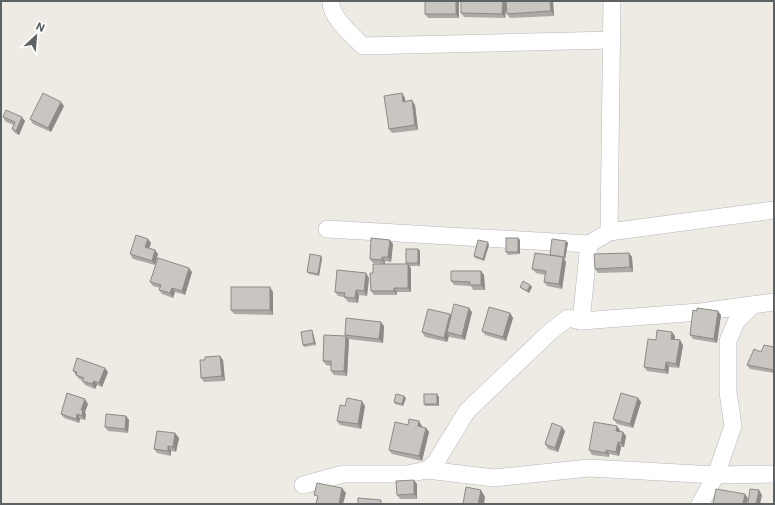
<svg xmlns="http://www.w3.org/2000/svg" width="775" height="505" font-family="Commissioner,sans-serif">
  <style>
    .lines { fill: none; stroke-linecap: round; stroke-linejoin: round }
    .minor-casing { stroke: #b4b7ba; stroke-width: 18 }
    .minor { stroke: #fff; stroke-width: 17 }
    .wall { fill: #ada9a6 }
    .shaded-wall { fill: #8d8a87 }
    .building { fill: #c9c5c1; stroke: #8d8a87 }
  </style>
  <rect width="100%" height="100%" fill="#eeeae4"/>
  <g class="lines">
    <defs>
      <g id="minor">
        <path d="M 331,1 C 330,17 352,35 363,46 L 612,40"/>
        <polyline points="327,229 589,244 609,232 774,210"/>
        <polyline points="609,232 612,1"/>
        <polyline points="581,321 589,244"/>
        <polyline points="427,470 494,478 589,468 716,475 774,474"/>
        <polyline points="303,485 343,474 407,474 427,470 436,462 467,411 550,332 568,318 581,321 700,312 774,302"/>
        <polyline points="700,504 716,475 733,426 728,392 728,341 736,322 753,305"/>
      </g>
    </defs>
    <use href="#minor" class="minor-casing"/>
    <use href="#minor" class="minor"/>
  </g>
  <g class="wall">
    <polygon points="425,1 459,1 459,18 428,18 425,14"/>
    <polygon points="461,1 553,1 554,16 510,18 507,14 506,8 505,18 464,17 461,13"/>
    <polygon points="402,93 405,98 405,101 415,105 418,130 392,133 389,129"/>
    <polygon points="64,106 51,132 33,124 30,119"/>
    <polygon points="3,117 25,121 19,135 15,133 12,129 14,125 6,122"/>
    <polygon points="518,238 520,240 520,254 508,255 506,252"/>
    <polygon points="566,241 568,243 565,259 564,259 566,262 562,289 547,286 544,282 545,275 536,273 532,269 551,255"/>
    <polygon points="151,243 149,248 158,254 155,265 133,259 130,254"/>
    <polygon points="393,244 391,262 385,261 385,264 407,264 406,263 418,249 420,251 420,266 409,266 411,268 411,292 397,292 397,295 374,295 371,291 373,273 384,264 373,263 370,259"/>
    <polygon points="489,245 484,261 475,258 474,256"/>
    <polygon points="629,253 632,257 633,272 598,273 595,269"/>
    <polygon points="322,258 319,276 309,274 307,272"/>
    <polygon points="481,271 484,275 485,290 473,290 471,286 454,285 451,281"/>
    <polygon points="192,272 185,295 175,292 173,298 162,294 159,290 160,288 153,286 150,282"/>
    <polygon points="369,278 367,296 359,295 358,303 348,302 344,297 338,296 335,292"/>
    <polygon points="530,285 532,287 529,293 522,289 520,287"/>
    <polygon points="273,292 273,315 234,314 231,310"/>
    <polygon points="472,312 465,340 450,337 449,336 447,342 425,337 422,332 450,314 451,315"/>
    <polygon points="510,313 513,318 506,341 485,335 482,331"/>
    <polygon points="721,315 717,343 693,339 690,335"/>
    <polygon points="384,326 383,343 348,339 349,340 347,376 334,375 331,371 331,366 326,365 323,361 345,336 345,335"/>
    <polygon points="313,333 316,345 304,347 303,345"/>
    <polygon points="675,336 675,340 683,345 679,368 669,367 668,374 647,371 644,367 656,340"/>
    <polygon points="774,347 774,373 750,369 747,365 761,352"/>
    <polygon points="223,360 225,381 204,382 201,378"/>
    <polygon points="73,371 108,372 102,387 97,385 95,389 85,385 82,380 79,379"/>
    <polygon points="437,394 439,397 439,406 425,406 424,404"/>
    <polygon points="406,398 403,406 395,404 394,402"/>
    <polygon points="638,398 641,402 633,428 617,424 613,419"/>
    <polygon points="88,404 85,412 86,415 85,420 80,419 79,423 64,418 61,414"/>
    <polygon points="345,406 365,406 361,429 340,425 337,421"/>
    <polygon points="126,416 129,420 128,433 108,431 105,427"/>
    <polygon points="408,425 422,426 422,427 426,428 429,432 422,461 392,454 389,450"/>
    <polygon points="620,430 620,431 626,436 624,447 621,447 619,456 609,454 609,457 592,455 589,450"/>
    <polygon points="565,431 558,452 548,449 545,444"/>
    <polygon points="179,438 176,452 171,451 171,456 157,453 154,449"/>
    <polygon points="417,484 417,499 400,499 397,495"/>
  </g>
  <g class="shaded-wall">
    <polygon points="456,1 459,1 459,18 456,14"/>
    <polygon points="503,1 507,1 505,18 502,14"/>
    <polygon points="550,1 553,1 554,16 551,11"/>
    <polygon points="402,93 405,98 406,106 403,102"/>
    <polygon points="412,100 415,105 418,130 415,125"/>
    <polygon points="61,102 64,106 51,132 48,128"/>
    <polygon points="22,117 25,121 19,135 16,131"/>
    <polygon points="518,238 520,240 520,254 518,252"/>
    <polygon points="148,239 151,243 148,251 145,247"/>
    <polygon points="390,240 393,244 391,262 388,257"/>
    <polygon points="566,241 568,243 565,259 564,257"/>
    <polygon points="488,242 489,245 484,261 483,259"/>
    <polygon points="418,249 420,251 420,266 418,263"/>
    <polygon points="155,250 158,254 155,265 152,261"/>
    <polygon points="629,253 632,257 633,272 630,267"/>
    <polygon points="321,256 322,258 319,276 318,274"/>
    <polygon points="382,257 385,261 385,264 382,260"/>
    <polygon points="563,257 566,262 562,289 559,284"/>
    <polygon points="408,264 411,268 411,292 408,288"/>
    <polygon points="189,268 192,272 185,295 182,291"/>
    <polygon points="481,271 484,275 485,290 481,285"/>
    <polygon points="366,273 369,278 367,296 364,291"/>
    <polygon points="530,285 532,287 529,293 527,291"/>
    <polygon points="270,287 273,292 273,315 270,310"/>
    <polygon points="172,288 175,292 173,298 170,293"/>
    <polygon points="394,288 397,292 397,295 394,291"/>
    <polygon points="356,290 359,295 358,303 355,298"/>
    <polygon points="469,308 472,312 465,340 462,336"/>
    <polygon points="718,311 721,315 717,343 714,339"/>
    <polygon points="510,313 513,318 506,341 503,337"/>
    <polygon points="450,314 453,319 447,332 449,336 447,342 444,338"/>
    <polygon points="381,322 384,326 383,343 379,339"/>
    <polygon points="312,330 313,333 316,345 314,343"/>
    <polygon points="672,332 675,336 674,344 671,339"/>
    <polygon points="346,336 349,340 347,376 344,371"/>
    <polygon points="680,340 683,345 679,368 676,364"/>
    <polygon points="220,356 223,360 225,381 222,376"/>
    <polygon points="666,362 669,367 668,374 665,370"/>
    <polygon points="105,368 108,372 102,387 99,383"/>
    <polygon points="94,381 97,385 95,389 92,384"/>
    <polygon points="437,394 439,397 439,406 437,404"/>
    <polygon points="404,396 406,398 403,406 402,404"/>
    <polygon points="638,398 641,402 633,428 630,424"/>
    <polygon points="85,399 88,404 85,412 86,415 85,420 82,416 81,410"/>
    <polygon points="362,401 365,406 361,429 358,424"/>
    <polygon points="77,414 80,419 79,423 76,419"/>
    <polygon points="126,416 129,420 128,433 125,429"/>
    <polygon points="419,421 422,426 421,431 418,426"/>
    <polygon points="617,426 620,430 619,435 616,431"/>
    <polygon points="562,427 565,431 558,452 555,448"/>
    <polygon points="426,428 429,432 422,461 419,456"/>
    <polygon points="623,432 626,436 624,447 621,443"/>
    <polygon points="175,433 179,438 176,452 173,447"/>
    <polygon points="618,442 621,447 619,456 616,452"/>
    <polygon points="168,446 171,451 171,456 168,451"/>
    <polygon points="606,450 609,454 609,457 606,453"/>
    <polygon points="414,480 417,484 417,499 414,494"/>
    <polygon points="342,488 346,493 343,504 339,504"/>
    <polygon points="481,490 485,497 484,504 478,504"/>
    <polygon points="759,490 762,495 760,504 756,504"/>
    <polygon points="745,494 748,498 747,504 743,504"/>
  </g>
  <g class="building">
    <rect x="425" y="1" width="31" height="13"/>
    <polygon points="461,1 503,1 502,14 461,13"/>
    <polygon points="506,1 550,1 551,11 507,14"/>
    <polygon points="43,93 61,102 48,128 30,119"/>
    <polygon points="402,93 403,102 412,100 415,125 389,129 384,96"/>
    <polygon points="6,110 22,117 16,131 12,129 15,122 3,117"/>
    <polygon points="136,235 148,239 145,247 155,250 152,261 130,254"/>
    <polygon points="371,238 390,240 388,257 382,257 382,260 370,259"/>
    <rect x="506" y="238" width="12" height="14"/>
    <polygon points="552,239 566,241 564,257 550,255"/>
    <polygon points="478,240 488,242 483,259 474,256"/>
    <rect x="406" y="249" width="12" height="14"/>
    <polygon points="535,253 563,257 559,284 544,282 546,271 532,269"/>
    <polygon points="629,253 630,267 595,269 594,254"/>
    <polygon points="310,254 321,256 318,274 307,272"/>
    <polygon points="158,258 189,268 182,291 172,288 170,293 159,290 161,285 150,282"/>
    <polygon points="373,264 408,264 408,288 394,288 394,291 371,291 370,273 373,273"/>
    <polygon points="337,270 366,273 364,291 356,290 355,298 344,297 345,293 335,292"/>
    <polygon points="451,271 481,271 481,285 470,285 470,282 451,281"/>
    <polygon points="523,281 530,285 527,291 520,287"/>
    <rect x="231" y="287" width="39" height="23"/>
    <polygon points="454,304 469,308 462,336 447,332"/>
    <polygon points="489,307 510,313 503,337 482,331"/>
    <polygon points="697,308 718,311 714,339 690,335 693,310 697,311"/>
    <polygon points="428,309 450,314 444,338 422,332"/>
    <polygon points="346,318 381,322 379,339 345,335"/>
    <polygon points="312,330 314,343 303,345 301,332"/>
    <polygon points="657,330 672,332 671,339 680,340 676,364 666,362 665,370 644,367 648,339 656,340"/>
    <polygon points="324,335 346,336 344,371 331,371 331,361 323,361"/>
    <polygon points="764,345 774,347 774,370 747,365 754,349 761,352"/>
    <polygon points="220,356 222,376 201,378 200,360 205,360 205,357"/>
    <polygon points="77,358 105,368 99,383 94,381 92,384 82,381 84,378 76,375 77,372 73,371"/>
    <polygon points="67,393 85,399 81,410 83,410 82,416 77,414 76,419 61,414"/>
    <polygon points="621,393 638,398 630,424 613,419"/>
    <polygon points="396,394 404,396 402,404 394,402"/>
    <rect x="424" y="394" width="13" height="10"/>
    <polygon points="347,398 362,401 358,424 337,421 340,405 345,406"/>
    <polygon points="106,414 126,416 125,429 105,427"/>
    <polygon points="409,419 419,421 418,426 426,428 419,456 389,450 395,422 408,425"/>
    <polygon points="594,422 617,426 616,431 623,432 621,443 618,442 616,452 606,450 606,453 589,450"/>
    <polygon points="552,423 562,427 555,448 545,444"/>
    <polygon points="157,431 175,433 173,447 168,446 168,451 154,449"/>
    <polygon points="414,480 414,494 397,495 396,481"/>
    <polygon points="317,483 342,488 339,504 316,504 318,496 314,495"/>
    <polygon points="466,487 481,490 478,504 463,504"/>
    <polygon points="716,489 745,494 743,504 713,504"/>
    <polygon points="750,489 759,490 756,504 748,504"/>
    <polygon points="358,498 381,500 381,504 358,504"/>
  </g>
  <rect width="775" height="505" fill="none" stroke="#5c6164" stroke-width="4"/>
  <g transform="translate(36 36) rotate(26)" stroke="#ffffff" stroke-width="3" paint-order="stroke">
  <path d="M0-3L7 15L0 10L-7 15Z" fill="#5c6164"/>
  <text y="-6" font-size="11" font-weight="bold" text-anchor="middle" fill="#5c6164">N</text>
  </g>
</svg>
